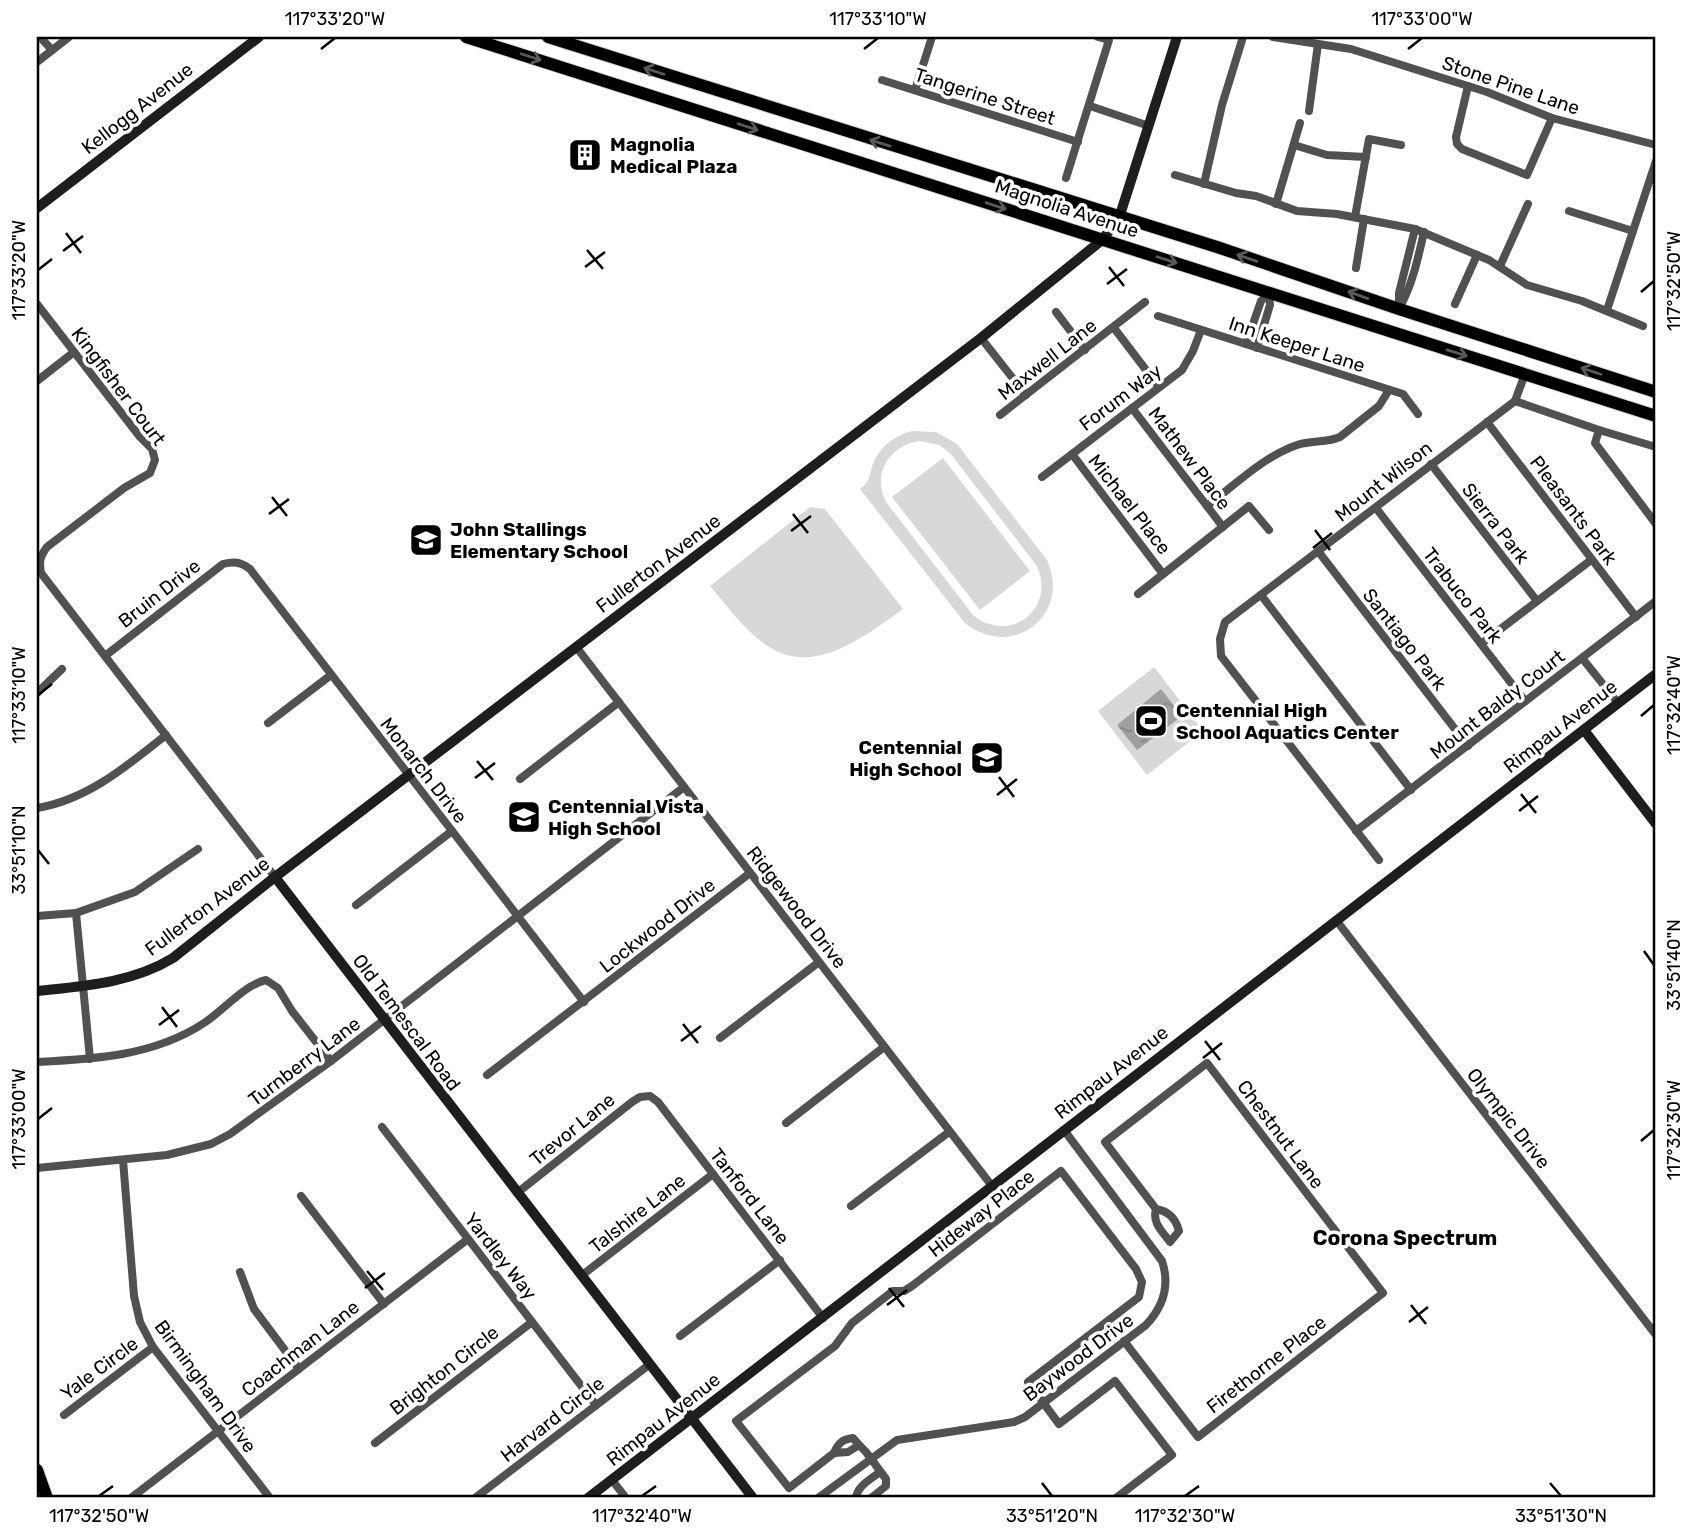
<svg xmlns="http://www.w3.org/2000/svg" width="1693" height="1535" font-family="Rubik,sans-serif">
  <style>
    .grass { fill: #d8d8d8; fill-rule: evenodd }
    .water { fill: url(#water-ripples) }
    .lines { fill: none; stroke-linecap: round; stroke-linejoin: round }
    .primary-casing { stroke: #dbdbdb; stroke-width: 14 }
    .street { stroke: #515151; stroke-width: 8 }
    .secondary { stroke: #1e1e1e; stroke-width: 10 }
    .primary { stroke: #000; stroke-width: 12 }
    .oneway { stroke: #595959 }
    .ticks { fill: none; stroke: #000; stroke-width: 2.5 }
    .labels { text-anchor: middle; stroke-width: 7; stroke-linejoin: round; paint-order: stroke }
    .street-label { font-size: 19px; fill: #000; stroke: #fff }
    .poi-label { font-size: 19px; font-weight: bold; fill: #000; stroke: #fff; text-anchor: start }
    .neighbourhood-label { font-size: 21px; font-weight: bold; fill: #000; stroke: #fff }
    .neatline { fill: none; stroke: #000; stroke-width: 2.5 }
    .ticks-label { font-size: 18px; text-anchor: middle; fill: #000 }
  </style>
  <defs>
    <pattern id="water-ripples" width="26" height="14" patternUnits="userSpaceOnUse" patternTransform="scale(1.75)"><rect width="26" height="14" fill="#9f9f9f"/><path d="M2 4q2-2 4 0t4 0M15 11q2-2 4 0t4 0" fill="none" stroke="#878787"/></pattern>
  </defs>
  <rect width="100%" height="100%" fill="#fff"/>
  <g class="grass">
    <path d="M 912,431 L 936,432 L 957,444 L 1047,560 C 1072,615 1012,661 965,623 L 860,489 C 872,479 868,477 873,464 C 880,446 894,436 912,431 ZM 920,441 L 939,445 L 950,453 L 1037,566 C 1056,609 1010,645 973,615 L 886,502 C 872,474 889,445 920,441 Z"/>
    <polygon points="943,458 1030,571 980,610 892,497"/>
    <path d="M 810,507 L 825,509 L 903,609 C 868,634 816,676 771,648 C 746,633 728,607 710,586 Z"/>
    <polygon points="1154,667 1203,731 1147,775 1098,711"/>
  </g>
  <polygon class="water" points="1161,689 1182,716 1137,750 1117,725"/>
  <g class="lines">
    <defs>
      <g id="primary">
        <polyline points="466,37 1656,416"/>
        <polyline points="548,37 1217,247 1399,309 1656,392"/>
        <polyline points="37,1470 47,1498"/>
      </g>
    </defs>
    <use href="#primary" class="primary-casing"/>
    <g class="street">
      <polyline points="40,37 52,50"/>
      <polyline points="1273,37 1351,49 1487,92 1552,118 1656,145"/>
      <polyline points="37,62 69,37"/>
      <polyline points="882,80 1078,142"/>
      <polyline points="1468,86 1456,137 1457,144 1462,149 1527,175 1552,118"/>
      <polyline points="915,90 932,37"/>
      <polyline points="1090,106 1149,126"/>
      <polyline points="1309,111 1318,44"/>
      <polyline points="1294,145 1327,155 1366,157"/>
      <polyline points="1175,175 1236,193 1256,196 1297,211 1337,214 1415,229 1489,260 1527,285 1582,301 1643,326"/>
      <polyline points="1066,178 1109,40 1098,37"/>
      <polyline points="1204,184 1222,105 1243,37"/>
      <polyline points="1276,204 1300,123"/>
      <polyline points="1569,211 1633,231"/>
      <polyline points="1355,217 1369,139 1401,145"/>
      <polyline points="1500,266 1528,204"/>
      <polyline points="1356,268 1364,219"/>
      <path d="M 37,304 L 140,437 L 152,449 L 155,460 L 150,473 L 124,488 L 47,547 C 40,556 39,562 41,573 L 275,877"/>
      <polyline points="1455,304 1477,255"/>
      <path d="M 1400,307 C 1413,283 1418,258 1424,232"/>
      <polyline points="1399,309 1399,293 1415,229"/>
      <polyline points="1607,310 1656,161"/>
      <polyline points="1056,312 1085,350"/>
      <polyline points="1158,316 1403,394 1418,414"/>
      <polyline points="1114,328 1159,387"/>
      <polyline points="981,338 1026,395"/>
      <polyline points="1246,344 1261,301 1269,293"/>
      <polyline points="1257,348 1270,305 1269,293"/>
      <polyline points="37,381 74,352"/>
      <polyline points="1515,401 1599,430 1656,447"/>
      <polyline points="1132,408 1223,527"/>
      <polyline points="1000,415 1145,302"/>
      <polyline points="1487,422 1636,617"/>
      <polyline points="1599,430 1595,443 1656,524"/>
      <polyline points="1072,454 1163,574"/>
      <polyline points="1431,464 1537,601"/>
      <polyline points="1042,477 1182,370 1193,351 1201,330"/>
      <path d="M 1207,506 C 1236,484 1263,457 1297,445 C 1311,440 1327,443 1340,437 L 1379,406 L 1389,390"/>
      <polyline points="1376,508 1525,701"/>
      <polyline points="1318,551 1468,746"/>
      <polyline points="1138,594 1249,506 1269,530"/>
      <polyline points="1261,595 1411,790"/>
      <polyline points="1481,644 1591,560"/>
      <polyline points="577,648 992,1186"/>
      <path d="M 105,656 L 223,564 C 234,561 241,562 250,569 L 584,1002"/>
      <polyline points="1582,658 1618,703"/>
      <polyline points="37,693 62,669"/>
      <polyline points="268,723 331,675"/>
      <polyline points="520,779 619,702"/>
      <path d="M 37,808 C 87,800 127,766 166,735"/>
      <polyline points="1356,831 1656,601"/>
      <polyline points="1379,860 1221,656 1220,639 1225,622 1515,401 1525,374"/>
      <polyline points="356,905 452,831"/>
      <polyline points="76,913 90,1059"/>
      <polyline points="37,916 76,913 135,892 198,849"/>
      <polyline points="1336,920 1656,1335"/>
      <polyline points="720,1038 819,962"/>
      <path d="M 37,1062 C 95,1059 154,1056 204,1023 C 224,1010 244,985 266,980 L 278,988 L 292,1011 L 331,1061"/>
      <polyline points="487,1075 750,873"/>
      <polyline points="786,1123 884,1047"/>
      <polyline points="382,1127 596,1405"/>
      <polyline points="123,1160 134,1296 140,1322 153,1347 270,1498"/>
      <polyline points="37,1168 167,1155 211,1144 230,1134 331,1061 684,787"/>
      <polyline points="517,1193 632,1102 640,1097 650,1096 658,1102 823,1318"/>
      <polyline points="301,1196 384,1304"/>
      <polyline points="851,1206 949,1132"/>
      <polyline points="240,1272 254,1309 299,1369"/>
      <polyline points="581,1276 713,1174"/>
      <polyline points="680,1336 780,1260"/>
      <path d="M 1124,1341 L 1198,1437 L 1383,1293 L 1207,1063 L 1105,1142 L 1156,1209 C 1168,1211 1176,1219 1179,1231 L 1170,1242 C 1162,1231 1152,1223 1156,1209"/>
      <polyline points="64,1415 153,1347"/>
      <polyline points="375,1443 532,1322"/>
      <path d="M 859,1445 L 848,1452 L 834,1453 C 838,1443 843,1439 853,1438 C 857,1443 862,1448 866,1452 L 886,1479 L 886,1486 L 871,1498"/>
      <polyline points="834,1453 789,1488 736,1421 835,1346 852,1323 893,1291 904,1291 912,1286 1061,1171 1136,1269 1142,1282 1139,1297 1028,1382 1059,1424 1115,1381 1172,1455 1116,1498"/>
      <polyline points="612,1480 626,1498"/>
      <polyline points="131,1498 468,1239"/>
      <polyline points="475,1498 650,1364"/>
      <path d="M 818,1498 L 897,1440 L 1014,1422 L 1025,1417 L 1146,1325 C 1163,1307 1170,1285 1162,1261 L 1064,1130"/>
      <path d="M 856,1498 C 857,1486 871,1479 880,1472"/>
    </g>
    <g class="secondary">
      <polyline points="37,208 259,37"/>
      <polyline points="1584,730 1656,824"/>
      <polyline points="275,877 753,1498"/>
      <path d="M 37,991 C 84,986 132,983 173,958 L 275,877 L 981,338 L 1102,240 L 1119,218 L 1177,37"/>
      <polyline points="588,1498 1656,674"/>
    </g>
    <use href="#primary" class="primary"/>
  </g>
  <defs><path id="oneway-shaft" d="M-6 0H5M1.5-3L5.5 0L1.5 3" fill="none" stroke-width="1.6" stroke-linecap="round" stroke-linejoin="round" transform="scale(1.75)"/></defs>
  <g class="oneway">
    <use href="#oneway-shaft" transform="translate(531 57) rotate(18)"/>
    <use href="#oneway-shaft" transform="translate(654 71) rotate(-162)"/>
    <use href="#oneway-shaft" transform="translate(748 127) rotate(18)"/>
    <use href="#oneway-shaft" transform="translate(880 143) rotate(-163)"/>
    <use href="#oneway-shaft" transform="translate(996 206) rotate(18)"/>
    <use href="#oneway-shaft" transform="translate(1247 258) rotate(-161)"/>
    <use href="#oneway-shaft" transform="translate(1167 260) rotate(18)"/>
    <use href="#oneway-shaft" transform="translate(1358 295) rotate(-160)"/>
    <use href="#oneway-shaft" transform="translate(1457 353) rotate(17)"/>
    <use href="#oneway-shaft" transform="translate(1591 371) rotate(-162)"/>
  </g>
  <path class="ticks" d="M 321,49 L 335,38M 864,49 L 878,38M 1408,49 L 1422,38M 66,233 L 81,253M 587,250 L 603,269M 63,251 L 83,236M 585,267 L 605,252M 1109,267 L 1124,286M 38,270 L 52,259M 1107,284 L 1127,269M 1641,292 L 1654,281M 272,497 L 287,516M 269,514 L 289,499M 793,514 L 808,533M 1315,530 L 1330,550M 791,531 L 811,516M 1313,548 L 1332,533M 38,695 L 52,684M 1641,716 L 1654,705M 477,761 L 493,780M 999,777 L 1014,797M 475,778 L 495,763M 1521,794 L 1536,813M 997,795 L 1017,779M 1519,811 L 1538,796M 38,850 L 49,864M 1644,951 L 1654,965M 162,1007 L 177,1027M 683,1024 L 698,1043M 159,1025 L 179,1010M 681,1041 L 701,1026M 1205,1041 L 1220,1060M 1203,1058 L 1222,1043M 38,1119 L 52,1108M 1641,1141 L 1654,1130M 367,1271 L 383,1290M 365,1288 L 385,1273M 889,1288 L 904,1307M 887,1305 L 907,1290M 1411,1305 L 1426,1324M 1409,1322 L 1428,1307M 1042,1483 L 1052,1496M 1550,1483 L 1561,1496M 99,1496 L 113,1486M 642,1496 L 656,1486M 1185,1496 L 1199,1486"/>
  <defs>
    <symbol id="building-square" viewBox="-11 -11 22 22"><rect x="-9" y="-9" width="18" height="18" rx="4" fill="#000" stroke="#fff"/><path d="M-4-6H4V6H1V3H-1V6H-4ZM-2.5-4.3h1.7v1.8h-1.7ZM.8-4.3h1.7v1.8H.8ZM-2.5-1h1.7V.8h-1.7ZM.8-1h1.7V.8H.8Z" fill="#fff"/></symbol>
    <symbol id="school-square" viewBox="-11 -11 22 22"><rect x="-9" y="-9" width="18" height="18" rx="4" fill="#000" stroke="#fff"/><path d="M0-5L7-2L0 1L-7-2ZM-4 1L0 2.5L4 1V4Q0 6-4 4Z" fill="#fff"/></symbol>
    <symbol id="stadium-square" viewBox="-11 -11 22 22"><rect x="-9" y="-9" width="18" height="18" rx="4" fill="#000" stroke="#fff"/><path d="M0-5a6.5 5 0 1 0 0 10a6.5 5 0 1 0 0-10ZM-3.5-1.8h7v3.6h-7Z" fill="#fff"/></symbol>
  </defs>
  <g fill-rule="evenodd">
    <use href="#building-square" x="566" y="136" width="38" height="38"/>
    <use href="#school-square" x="407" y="521" width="38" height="38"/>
    <use href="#stadium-square" x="1132" y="702" width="38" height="38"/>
    <use href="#school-square" x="968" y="739" width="38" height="38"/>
    <use href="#school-square" x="505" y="798" width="38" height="38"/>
  </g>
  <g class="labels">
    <g class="street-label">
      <text transform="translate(1511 85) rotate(19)" y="7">Stone Pine Lane</text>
      <text transform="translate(985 96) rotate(18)" y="7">Tangerine Street</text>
      <text transform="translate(137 108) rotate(-38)" y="7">Kellogg Avenue</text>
      <text transform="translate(1067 208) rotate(18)" y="7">Magnolia Avenue</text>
      <text transform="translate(1297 344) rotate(18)" y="7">Inn Keeper Lane</text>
      <text transform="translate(1047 359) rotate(-38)" y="7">Maxwell Lane</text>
      <text transform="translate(119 386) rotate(53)" y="7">Kingfisher Court</text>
      <text transform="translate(1120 397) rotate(-37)" y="7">Forum Way</text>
      <text transform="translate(1190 458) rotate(53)" y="7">Mathew Place</text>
      <text transform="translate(1383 481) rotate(-38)" y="7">Mount Wilson</text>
      <text transform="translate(1130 504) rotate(52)" y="7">Michael Place</text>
      <text transform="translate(1574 510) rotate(53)" y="7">Pleasants Park</text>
      <text transform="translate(1496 523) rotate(52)" y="7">Sierra Park</text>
      <text transform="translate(658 563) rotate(-37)" y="7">Fullerton Avenue</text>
      <text transform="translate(159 593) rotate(-38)" y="7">Bruin Drive</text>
      <text transform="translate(1463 595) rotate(52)" y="7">Trabuco Park</text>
      <text transform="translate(1405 639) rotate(52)" y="7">Santiago Park</text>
      <text transform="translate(1497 704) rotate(-38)" y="7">Mount Baldy Court</text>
      <text transform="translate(1560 726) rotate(-38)" y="7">Rimpau Avenue</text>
      <text transform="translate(424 770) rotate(52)" y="7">Monarch Drive</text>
      <text transform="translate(207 906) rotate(-37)" y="7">Fullerton Avenue</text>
      <text transform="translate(797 907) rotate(52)" y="7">Ridgewood Drive</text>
      <text transform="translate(657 925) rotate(-38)" y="7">Lockwood Drive</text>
      <text transform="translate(407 1022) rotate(53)" y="7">Old Temescal Road</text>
      <text transform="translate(304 1061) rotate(-37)" y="7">Turnberry Lane</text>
      <text transform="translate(1111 1072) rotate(-38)" y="7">Rimpau Avenue</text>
      <text transform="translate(1509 1118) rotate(52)" y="7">Olympic Drive</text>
      <text transform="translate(572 1129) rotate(-39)" y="7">Trevor Lane</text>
      <text transform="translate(1281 1134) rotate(53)" y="7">Chestnut Lane</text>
      <text transform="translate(750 1196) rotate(52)" y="7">Tanford Lane</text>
      <text transform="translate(637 1213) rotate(-38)" y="7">Talshire Lane</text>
      <text transform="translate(981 1213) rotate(-38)" y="7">Hideway Place</text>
      <text transform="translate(501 1256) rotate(52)" y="7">Yardley Way</text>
      <text transform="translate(300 1348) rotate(-38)" y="7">Coachman Lane</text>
      <text transform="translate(1078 1357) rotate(-37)" y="7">Baywood Drive</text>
      <text transform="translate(1266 1364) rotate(-38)" y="7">Firethorne Place</text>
      <text transform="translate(99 1368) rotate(-37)" y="7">Yale Circle</text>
      <text transform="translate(444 1370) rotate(-38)" y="7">Brighton Circle</text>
      <text transform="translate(206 1386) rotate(54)" y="7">Birmingham Drive</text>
      <text transform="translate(552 1419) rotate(-38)" y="7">Harvard Circle</text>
      <text transform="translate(663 1419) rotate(-38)" y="7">Rimpau Avenue</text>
    </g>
    <g class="poi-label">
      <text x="610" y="151">Magnolia<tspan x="610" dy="22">Medical Plaza</tspan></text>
      <text x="450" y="536">John Stallings<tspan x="450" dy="22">Elementary School</tspan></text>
      <text x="1176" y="717">Centennial High<tspan x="1176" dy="22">School Aquatics Center</tspan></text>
      <text x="962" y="754" text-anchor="end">Centennial<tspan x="962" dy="22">High School</tspan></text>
      <text x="548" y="813">Centennial Vista<tspan x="548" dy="22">High School</tspan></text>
    </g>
    <g class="neighbourhood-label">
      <text x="1405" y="1245">Corona Spectrum</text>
    </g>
  </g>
  <rect width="1693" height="1535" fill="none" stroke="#ffffff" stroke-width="77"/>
  <rect x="38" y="38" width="1616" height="1458" class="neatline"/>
  <g class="ticks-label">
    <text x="335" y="25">117°33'20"W</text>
    <text x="878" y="25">117°33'10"W</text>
    <text x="1422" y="25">117°33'00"W</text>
    <text transform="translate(19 270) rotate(-90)" y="6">117°33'20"W</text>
    <text transform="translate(1674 281) rotate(-90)" y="6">117°32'50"W</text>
    <text transform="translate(19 695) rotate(-90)" y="6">117°33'10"W</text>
    <text transform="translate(1674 705) rotate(-90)" y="6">117°32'40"W</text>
    <text transform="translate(19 850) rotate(-90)" y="6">33°51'10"N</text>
    <text transform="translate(1674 965) rotate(-90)" y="6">33°51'40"N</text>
    <text transform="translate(19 1119) rotate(-90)" y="6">117°33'00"W</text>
    <text transform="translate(1674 1130) rotate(-90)" y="6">117°32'30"W</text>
    <text x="99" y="1522">117°32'50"W</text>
    <text x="642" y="1522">117°32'40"W</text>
    <text x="1052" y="1522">33°51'20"N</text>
    <text x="1185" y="1522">117°32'30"W</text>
    <text x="1561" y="1522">33°51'30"N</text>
  </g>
</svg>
